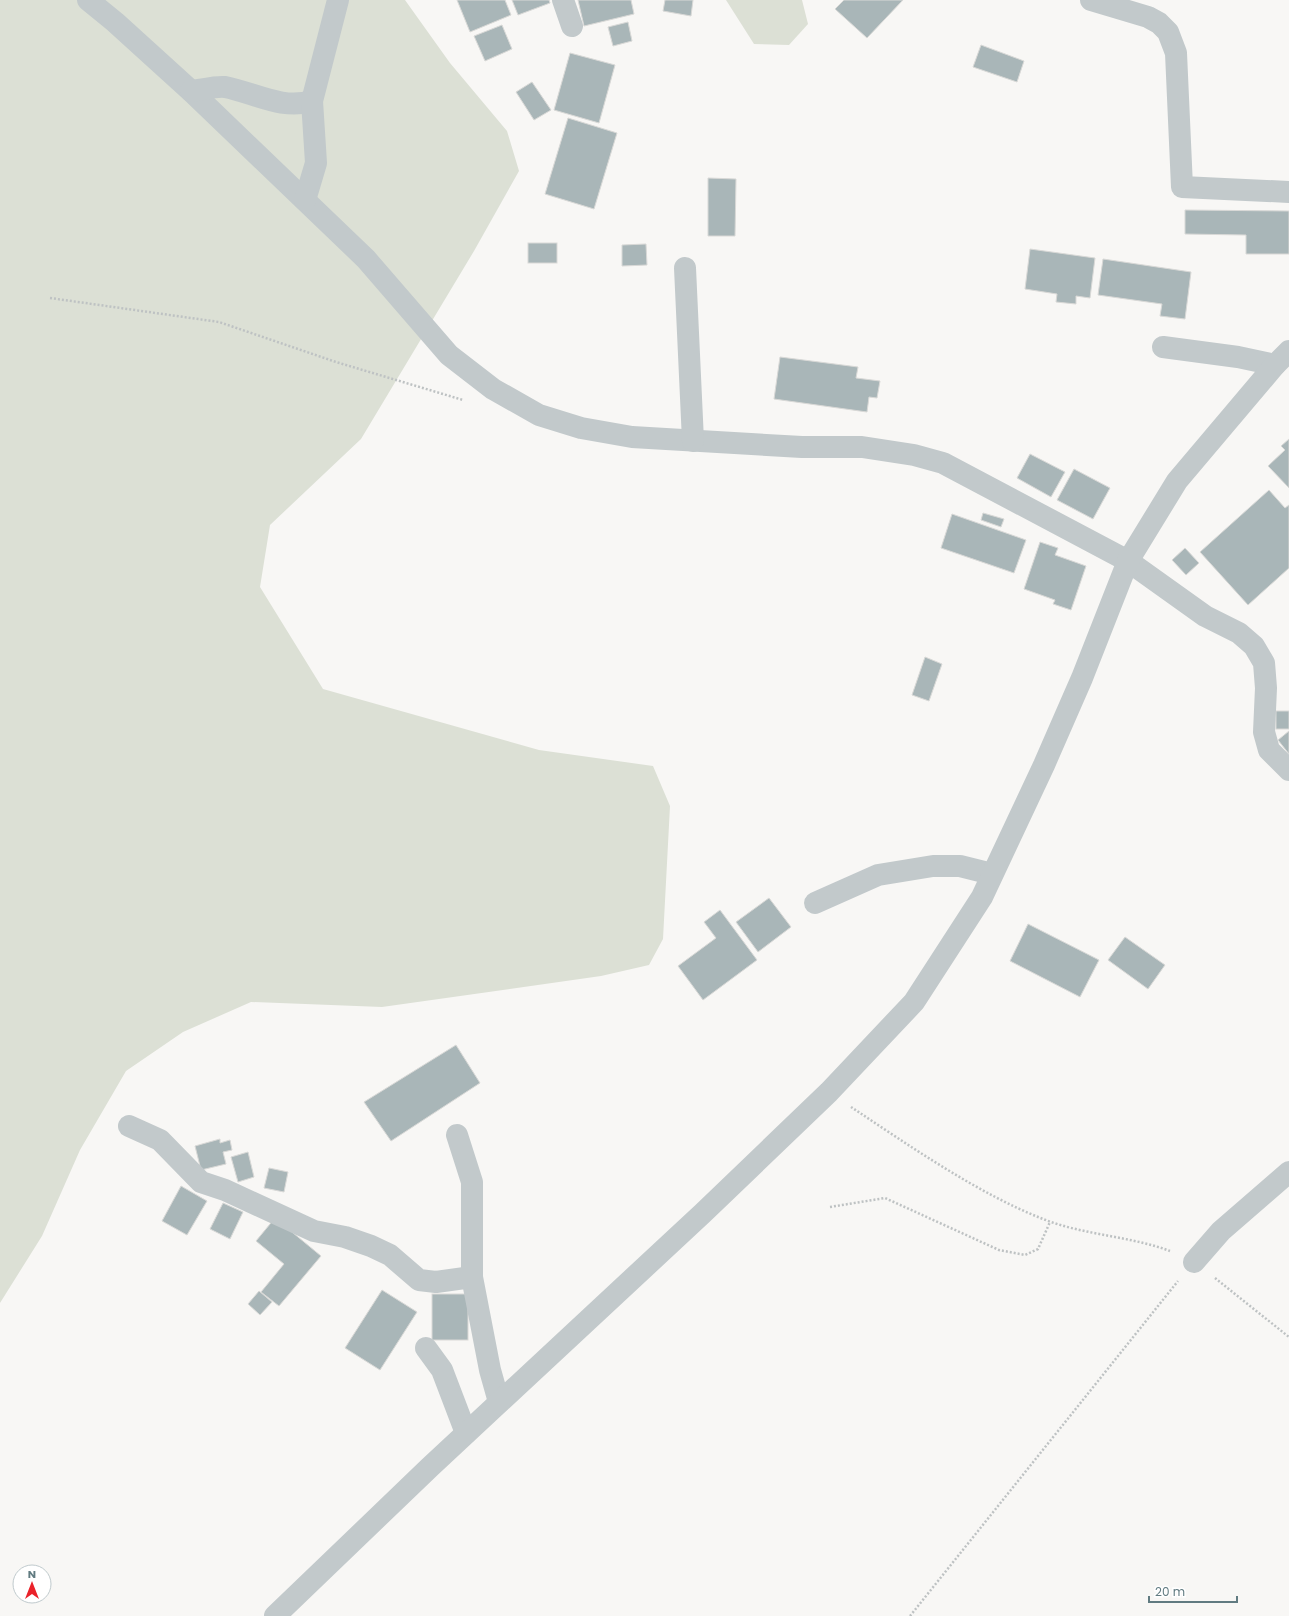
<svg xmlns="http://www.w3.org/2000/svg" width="1289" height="1616" font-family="Poppins,sans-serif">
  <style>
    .green { fill: #dce0d5 }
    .building { fill: #a9b6b8; stroke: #d9d9d7 }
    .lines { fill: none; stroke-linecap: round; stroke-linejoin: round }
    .path { stroke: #bec2c3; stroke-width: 2.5; stroke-dasharray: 2 2; stroke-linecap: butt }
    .minor { stroke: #c2c9cb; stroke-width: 22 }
  </style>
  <rect width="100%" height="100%" fill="#f8f7f5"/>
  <g class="green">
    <polygon points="0,0 405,0 450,63 507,131 519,171 474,251 361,439 270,525 260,587 323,689 539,750 653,766 670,806 663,939 649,965 601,976 382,1007 251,1002 183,1032 126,1071 80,1150 42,1236 0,1303"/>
    <polygon points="726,0 802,0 808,24 789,45 754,44"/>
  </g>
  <g class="building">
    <polygon points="457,0 505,0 511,15 470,32"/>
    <polygon points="512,0 549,0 550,3 518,15"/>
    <polygon points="578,0 631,0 634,14 584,26"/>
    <polygon points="665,0 693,0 691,16 663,11"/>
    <polygon points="844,0 903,0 867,38 835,9"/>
    <polygon points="628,22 632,41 613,46 608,27"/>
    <polygon points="502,25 512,49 485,61 474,36"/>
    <polygon points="981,45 1024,61 1017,82 973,67"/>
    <polygon points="570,53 615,65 599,123 554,110"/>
    <polygon points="532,82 551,110 534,120 516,92"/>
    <polygon points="568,118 617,133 594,209 545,194"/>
    <polygon points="708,178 736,179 735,236 708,236"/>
    <polygon points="1185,210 1289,211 1289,254 1246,254 1246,235 1185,234"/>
    <rect x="528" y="243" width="29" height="20"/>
    <polygon points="646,244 647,265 622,266 622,245"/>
    <polygon points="1030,249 1095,258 1090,298 1076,296 1076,304 1056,302 1057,294 1025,289"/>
    <polygon points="1103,259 1191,272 1185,319 1160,316 1162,304 1098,295"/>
    <polygon points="780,357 858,367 856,378 880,381 877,398 869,397 867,412 774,399"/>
    <polygon points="1289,439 1289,488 1268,466 1285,450 1281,446"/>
    <polygon points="1030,454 1065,472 1051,497 1017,478"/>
    <polygon points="1074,469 1110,488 1093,519 1057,500"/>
    <polygon points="1269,490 1285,508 1289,505 1289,568 1248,605 1200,552"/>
    <polygon points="983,513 1004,519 1001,527 981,520"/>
    <polygon points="952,514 1026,540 1014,573 941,548"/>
    <polygon points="1040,542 1058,548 1055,555 1086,566 1071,610 1053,604 1055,600 1024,589"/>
    <polygon points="1185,548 1199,563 1186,575 1172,560"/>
    <polygon points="925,657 942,664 929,701 912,695"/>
    <rect x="1276" y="711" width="13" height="18"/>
    <polygon points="1289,731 1289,754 1278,740"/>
    <polygon points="769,898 791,927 758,952 736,922"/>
    <polygon points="720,910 757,960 703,1000 678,966 716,938 704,922"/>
    <polygon points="1028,924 1099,960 1080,997 1010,961"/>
    <polygon points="1125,937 1165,965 1148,989 1108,960"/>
    <polygon points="456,1045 480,1083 391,1141 364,1102"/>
    <polygon points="220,1139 220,1143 230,1140 232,1150 223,1152 226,1164 201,1170 195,1146"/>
    <polygon points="248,1152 254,1177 238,1182 231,1157"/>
    <polygon points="269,1168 288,1172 284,1192 264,1188"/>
    <polygon points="181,1186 207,1201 187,1235 162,1221"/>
    <polygon points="223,1203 243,1212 230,1239 210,1229"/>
    <polygon points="275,1218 321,1256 279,1306 261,1292 284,1264 256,1241"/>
    <polygon points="382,1290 417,1312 380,1370 345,1348"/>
    <polygon points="259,1291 272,1302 260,1315 248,1304"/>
    <rect x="432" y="1294" width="36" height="46"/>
  </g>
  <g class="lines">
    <g class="path">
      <polyline points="50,298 219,322 336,362 463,400"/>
      <path d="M 851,1107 C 910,1146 977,1193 1043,1219 C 1083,1235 1130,1236 1170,1251"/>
      <polyline points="830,1207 885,1198 999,1250 1025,1255 1038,1249 1050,1222"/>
      <polyline points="1215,1278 1289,1337"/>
      <polyline points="910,1616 1178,1281"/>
    </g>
    <g class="minor">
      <polyline points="88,0 115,22 191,91 366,259 449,355 493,389 539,415 581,428 632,437 802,447 862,447 914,455 943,463 1128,561 1205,616 1239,633 1254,646 1264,663 1266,688 1264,732 1269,750 1289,770"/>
      <polyline points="563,0 572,26"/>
      <polyline points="1091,0 1148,17 1159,23 1168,32 1176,53 1182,187 1289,192"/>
      <path d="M 191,91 C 201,90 215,86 225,87 C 255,93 282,110 312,101"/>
      <polyline points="305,200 316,163 312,101 338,0"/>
      <polyline points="685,268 693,441"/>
      <polyline points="1163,347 1238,357 1275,365"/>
      <polyline points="815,903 878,875 933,866 960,866 992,874"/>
      <polyline points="129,1126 160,1140 201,1182 225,1190 314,1231 345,1237 371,1246 390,1255 419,1280 436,1282 472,1277"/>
      <polyline points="457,1135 472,1182 472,1277 490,1370 499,1402"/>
      <polyline points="1194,1262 1221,1231 1289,1172"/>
      <polyline points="426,1348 442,1370 466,1433"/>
      <polyline points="275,1616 430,1467 703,1213 829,1092 914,1002 982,897 1044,765 1082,678 1128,561 1177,481 1275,365 1289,351"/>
    </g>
  </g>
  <g transform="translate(32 1584)"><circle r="19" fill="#ffffff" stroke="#c0cacd"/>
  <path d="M0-3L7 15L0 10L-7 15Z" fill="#ea222a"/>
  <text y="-6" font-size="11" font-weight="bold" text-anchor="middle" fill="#617b81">N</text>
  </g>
  <path d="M1149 1596v6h88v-6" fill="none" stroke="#617b81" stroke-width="2"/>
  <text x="1155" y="1596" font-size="12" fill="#617b81" stroke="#ffffff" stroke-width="3" paint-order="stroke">20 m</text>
</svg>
